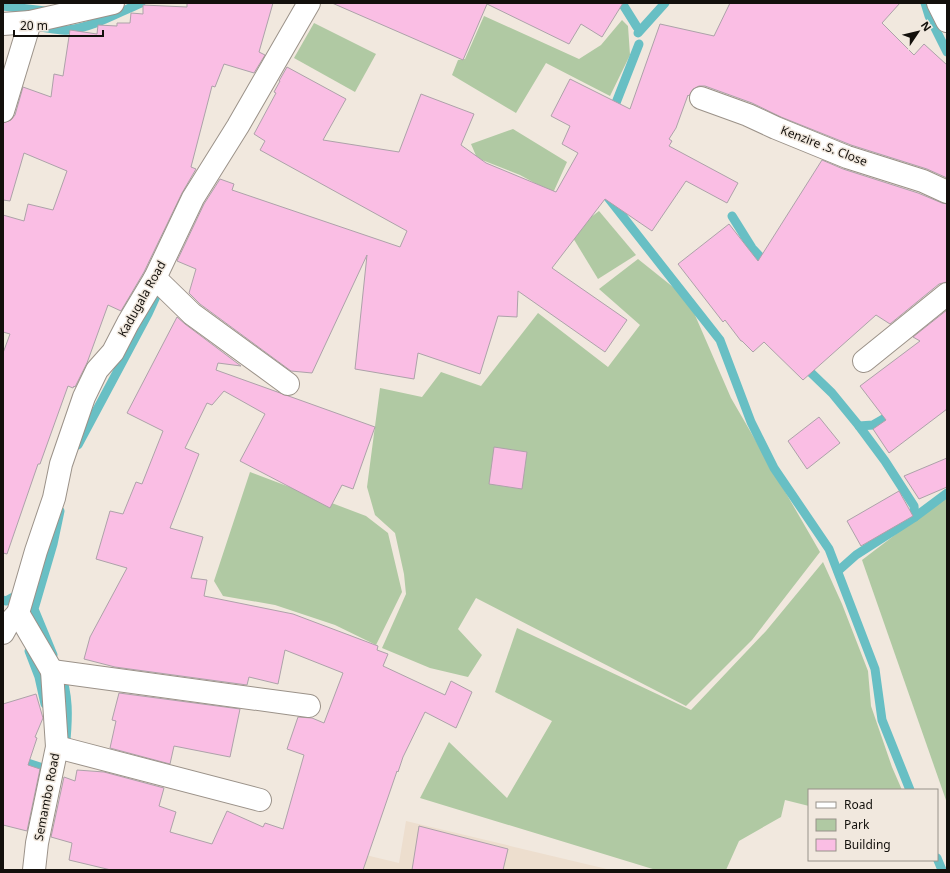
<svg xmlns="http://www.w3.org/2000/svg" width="950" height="873" font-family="'Noto Sans',sans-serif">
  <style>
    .built { fill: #eddece }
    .green { fill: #b0c9a3 }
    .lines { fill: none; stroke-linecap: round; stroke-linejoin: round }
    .stream { stroke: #68bfc4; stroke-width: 9 }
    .building { fill: #fabee4; stroke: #ada2a9 }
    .minor-casing { stroke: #9b9289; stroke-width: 24 }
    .minor { stroke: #fff; stroke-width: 22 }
    .labels { text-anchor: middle; stroke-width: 3; stroke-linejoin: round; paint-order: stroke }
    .street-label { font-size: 12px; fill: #13100c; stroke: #f1e8de }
  </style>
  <rect width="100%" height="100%" fill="#f1e8de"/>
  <polygon class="built" points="406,821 611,870 322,870 328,846 399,863"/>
  <g class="green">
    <polygon points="484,16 579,59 601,45 622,20 628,26 630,55 610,96 546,63 516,113 452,75 458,60 465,59"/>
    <polygon points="314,23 376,54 355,92 294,58"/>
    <polygon points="513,129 567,162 553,193 520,175 477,158 471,144"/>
    <polygon points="599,211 636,255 598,279 570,233"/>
    <polygon points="638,259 688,299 731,398 820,552 752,640 686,706 476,598 458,629 482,655 468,677 430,668 382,648 406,594 404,574 395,533 375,515 367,487 380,388 422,397 441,372 481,386 538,313 608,367 640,325 599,289"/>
    <polygon points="250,472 366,516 388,533 402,592 376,645 335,625 275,605 223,596 214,581"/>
    <polygon points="947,498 947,803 862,560 925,512"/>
    <polygon points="823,562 842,604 868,671 871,706 892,767 902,790 809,790 809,806 785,800 781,817 739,841 726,870 656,870 420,798 449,742 507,798 552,721 495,692 517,628 691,710 766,631"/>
  </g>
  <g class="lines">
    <g class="stream">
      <polyline points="622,3 637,27"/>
      <polyline points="925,3 929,16 947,52"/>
      <polyline points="3,6 45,11"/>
      <path d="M 40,27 C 49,28 59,31 68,30 C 94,27 117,13 141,3"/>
      <polyline points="638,33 665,3"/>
      <polyline points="612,113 639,44"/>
      <polyline points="606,195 720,340 751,422 774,468 829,549 875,669 882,720 910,790"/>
      <polyline points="732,216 752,248 768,265"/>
      <polyline points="803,365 832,393 859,426 885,461 914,506 915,517 856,555 838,571"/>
      <polyline points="859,426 873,425 894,413"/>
      <polyline points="78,445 148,314 159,290"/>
      <polyline points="915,517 947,493"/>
      <polyline points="3,600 6,601 19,594 20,592"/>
      <polyline points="29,651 39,677 45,704"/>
      <polyline points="53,655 34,609 53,544 60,511"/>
      <path d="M 60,672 C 69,695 68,717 66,740"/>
      <polyline points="3,755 43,768"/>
      <polyline points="937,858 942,870"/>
    </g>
  </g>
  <g class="building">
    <polygon points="187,3 273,3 259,52 265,55 254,73 224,64 215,87 212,86 191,167 196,169 182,193 144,272 121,311 108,305 87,363 75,387 74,386 73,388 68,386 40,464 38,464 7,554 3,553 3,353 10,334 3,332 3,215 24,221 28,204 53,210 67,171 24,153 10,201 3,200 3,123 11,120 15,115 23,87 51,97 54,74 63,76 70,30 97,34 98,25 117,26 117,23 130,23 131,13 143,14 143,5 187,7"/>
    <polygon points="332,3 623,3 602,37 581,24 569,44 487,4 463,60"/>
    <polygon points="730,3 900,3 882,23 914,55 924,44 947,65 947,178 927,169 851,145 781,117 752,103 705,86 699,86 693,89 689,96 688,95 676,128 669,139 672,141 669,146 738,183 727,203 686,181 652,231 605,199 552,268 627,320 605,352 518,291 517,317 498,316 480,374 418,353 414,379 355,369 367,255 312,373 291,371 200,304 189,293 196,269 177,261 204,204 220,179 234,184 232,190 400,247 407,231 260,150 265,141 254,134 276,93 274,92 280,81 279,81 287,67 346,99 323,140 399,152 421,94 474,114 461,145 486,163 556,192 578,153 562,144 570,126 551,116 570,79 630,109 660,24 714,36"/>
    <polygon points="822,160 843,169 918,193 942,203 947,204 947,282 939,284 890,324 876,315 803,380 764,342 753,352 742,341 741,341 725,320 723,322 678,264 729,224 758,261"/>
    <polygon points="947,310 947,409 889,453 873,429 886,420 860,386 920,341 913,337"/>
    <polygon points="177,317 185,324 241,366 218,363 216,370 375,427 353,489 342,485 330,508 240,461 265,414 224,391 212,405 207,403 185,448 199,454 170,528 203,537 191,578 207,580 204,596 293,614 378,646 377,650 388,654 383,666 445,695 451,681 472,692 456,728 425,712 403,757 398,772 397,771 363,870 111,870 69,860 72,843 51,837 64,777 75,781 77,770 104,772 164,788 159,806 176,812 170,832 212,844 227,811 263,827 265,823 283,829 304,755 287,749 298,717 312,718 324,723 343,673 285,650 278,684 249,677 247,685 115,667 84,659 90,637 127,568 96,559 110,511 123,514 136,482 142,484 163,431 127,413"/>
    <polygon points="819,417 840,443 807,469 788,441"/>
    <polygon points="494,447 527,452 522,489 489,484"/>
    <polygon points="947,458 947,487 919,499 904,476"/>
    <polygon points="899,491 913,516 861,546 847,521"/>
    <polygon points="119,693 240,709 230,757 174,746 170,764 110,748 116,721 112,720"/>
    <polygon points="36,694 43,718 35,737 37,738 28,765 40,769 27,831 3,825 3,704"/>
    <polygon points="419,826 508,849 503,870 412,870"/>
  </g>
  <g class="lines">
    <defs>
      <g id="minor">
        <polyline points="938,3 947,21"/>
        <polyline points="3,24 30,22 113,3"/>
        <polyline points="701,98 748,115 776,128 847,157 923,181 947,192"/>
        <polyline points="3,111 30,22"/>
        <polyline points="155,278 192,314 288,384"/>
        <polyline points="864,361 947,294"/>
        <polyline points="18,613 52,671 57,747 37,843 34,870"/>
        <polyline points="3,633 8,624 18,613 36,551 54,498 61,464 84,397 97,370 113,352 128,323 155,278 193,198 238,126 309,3"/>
        <polyline points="52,671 309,706"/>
        <polyline points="57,747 260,800"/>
      </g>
    </defs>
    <use href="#minor" class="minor-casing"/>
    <use href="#minor" class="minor"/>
  </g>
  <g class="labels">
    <g class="street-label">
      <text transform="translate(824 146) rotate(21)" y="4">Kenzire .S. Close</text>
      <text transform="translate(142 299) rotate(-61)" y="4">Kadugala Road</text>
      <text transform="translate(47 797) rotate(-79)" y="4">Semambo Road</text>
    </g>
  </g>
  <rect width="950" height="873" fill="none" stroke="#13100c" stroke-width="8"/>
  <rect x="808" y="789" width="130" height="72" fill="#f1e8de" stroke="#98928a"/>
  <rect x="816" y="802" width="20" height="6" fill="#ffffff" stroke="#98928a"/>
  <text x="844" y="809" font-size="12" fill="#13100c">Road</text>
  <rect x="816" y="819" width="20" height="12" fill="#b0c9a3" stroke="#98928a"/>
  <text x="844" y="829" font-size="12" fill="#13100c">Park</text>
  <rect x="816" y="839" width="20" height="12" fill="#fabee4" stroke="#98928a"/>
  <text x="844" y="849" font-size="12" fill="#13100c">Building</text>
  <g transform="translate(918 32) rotate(55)" stroke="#f1e8de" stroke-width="3" paint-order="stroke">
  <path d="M0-3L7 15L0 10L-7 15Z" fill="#13100c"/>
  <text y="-6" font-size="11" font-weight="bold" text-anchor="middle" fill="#13100c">N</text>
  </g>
  <path d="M14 30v6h89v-6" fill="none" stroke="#13100c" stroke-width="2"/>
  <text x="20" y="30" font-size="12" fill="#13100c" stroke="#f1e8de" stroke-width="3" paint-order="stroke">20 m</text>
</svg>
